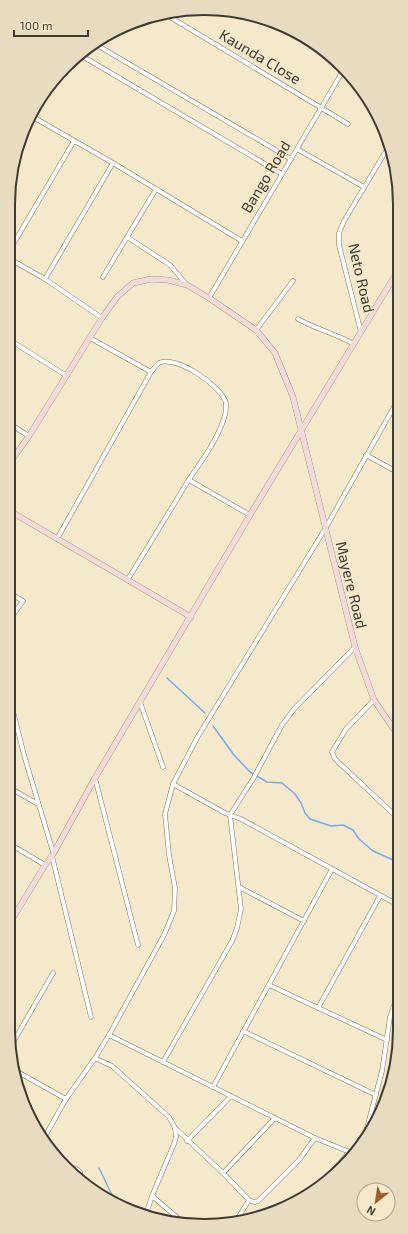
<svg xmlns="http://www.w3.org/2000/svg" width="408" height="1234" font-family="'Exo 2',sans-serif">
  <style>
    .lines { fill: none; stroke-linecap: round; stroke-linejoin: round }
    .stream { stroke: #73abf1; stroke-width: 1.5 }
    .street-casing { stroke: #7d7258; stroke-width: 5 }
    .secondary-casing { stroke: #7d7258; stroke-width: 6 }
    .street { stroke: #fff; stroke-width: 4 }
    .secondary { stroke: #f2dad8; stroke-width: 5.5 }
    .labels { text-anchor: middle; stroke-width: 3; stroke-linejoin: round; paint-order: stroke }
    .street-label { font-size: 15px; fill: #403b30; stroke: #f5e9cc }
    .rim { fill: none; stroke: #403b30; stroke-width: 2 }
  </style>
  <rect width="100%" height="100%" fill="#f5e9cc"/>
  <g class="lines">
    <g class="stream">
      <polyline points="167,678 205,713"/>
      <polyline points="213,726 234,755 250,772 267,782 282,783 295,794 301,803 305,813 310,819 331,826 343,825 353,830 359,839 373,851 400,863"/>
      <polyline points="99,1168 113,1197 112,1202"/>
    </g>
    <defs>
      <g id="street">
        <polyline points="165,14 348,124"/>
        <polyline points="95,44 291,159"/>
        <polyline points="82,56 282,174"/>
        <polyline points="33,117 113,163 242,241"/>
        <polyline points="297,149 364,187"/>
        <polyline points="127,237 170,265 187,285"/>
        <polyline points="8,253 74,141"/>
        <polyline points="8,258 45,279 102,318"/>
        <polyline points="103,277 156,189"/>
        <polyline points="45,279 113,163"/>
        <polyline points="209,298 344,69"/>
        <path d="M 298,319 C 316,329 336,334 354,344"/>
        <polyline points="256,330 293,281"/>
        <polyline points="361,332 339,245 339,233 344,221 389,146"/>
        <polyline points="90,338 151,372"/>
        <polyline points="8,339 67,376"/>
        <polyline points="8,423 29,436"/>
        <polyline points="366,455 399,473"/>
        <polyline points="189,480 250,515"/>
        <polyline points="399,525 396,532 399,553"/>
        <path d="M 57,539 L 151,372 C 153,370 156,365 159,363 C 175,354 222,386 226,403 C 226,406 226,412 225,415 C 218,440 202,460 188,481 C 168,514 148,547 128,579"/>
        <polyline points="8,592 23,601 8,622"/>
        <polyline points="8,691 24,755 53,852"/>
        <polyline points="374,700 346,729 332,752 335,759 400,820"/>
        <polyline points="140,702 163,767"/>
        <polyline points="95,778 138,945"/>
        <polyline points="173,784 225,813 241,819 400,906"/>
        <polyline points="8,787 38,804"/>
        <polyline points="8,843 45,865"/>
        <polyline points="52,856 91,1017"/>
        <polyline points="239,887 304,921"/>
        <polyline points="269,985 387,1040"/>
        <polyline points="318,1008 380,896"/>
        <polyline points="243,1031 376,1095"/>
        <polyline points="109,1035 315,1138 352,1153"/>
        <polyline points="11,1046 53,973"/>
        <polyline points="95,1058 112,1066 169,1117 175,1128 176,1137 174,1144 152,1196 146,1214"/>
        <polyline points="163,1062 232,941 237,928 241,909 230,815 253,779 282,725 294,709 355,647"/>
        <polyline points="16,1071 66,1099"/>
        <polyline points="213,1087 332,869"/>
        <polyline points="175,1128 223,1173 249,1200 254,1202 258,1201 299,1160 315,1138"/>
        <polyline points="44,1138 66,1099 95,1058 109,1035 164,935 174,911 175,888 169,855 165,814 173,784 197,738 325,529 399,398"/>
        <polyline points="187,1141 231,1096"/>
        <polyline points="363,1143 382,1071 390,1017 400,988"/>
        <polyline points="58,1161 78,1170 80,1172 80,1178"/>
        <polyline points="223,1173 275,1118"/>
        <polyline points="322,1184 349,1152"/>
        <polyline points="152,1196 185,1224"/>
        <polyline points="236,1221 249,1200"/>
      </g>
      <g id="secondary">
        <polyline points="8,465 29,436 102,318 117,297 133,283 151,279 168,280 187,285 209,298 256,330 275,353 293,397 355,647 374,700 393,728 399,736"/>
        <polyline points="8,510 191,617"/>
        <polyline points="8,926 45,865 52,856 95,778 250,515 399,269"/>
      </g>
    </defs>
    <use href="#street" class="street-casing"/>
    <use href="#secondary" class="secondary-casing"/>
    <use href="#street" class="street"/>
    <use href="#secondary" class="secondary"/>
  </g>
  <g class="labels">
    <g class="street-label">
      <text transform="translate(260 57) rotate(31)" y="5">Kaunda Close</text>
      <text transform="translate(266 177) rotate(-59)" y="5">Bango Road</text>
      <text transform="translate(361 278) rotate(77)" y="5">Neto Road</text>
      <text transform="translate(351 585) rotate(76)" y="5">Mayere Road</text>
    </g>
  </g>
  <path d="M0 0H408V1234H0ZM204 15H204A189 189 0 0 1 393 204V1030A189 189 0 0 1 204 1219H204A189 189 0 0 1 15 1030V204A189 189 0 0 1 204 15Z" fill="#e7dbc0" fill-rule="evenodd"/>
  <path class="rim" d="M204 15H204A189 189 0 0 1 393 204V1030A189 189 0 0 1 204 1219H204A189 189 0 0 1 15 1030V204A189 189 0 0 1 204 15Z"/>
  <g transform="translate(376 1202) rotate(210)"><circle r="19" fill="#f5e9cc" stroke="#ada38e"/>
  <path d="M0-3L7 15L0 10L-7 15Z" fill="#9e5b2b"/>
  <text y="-6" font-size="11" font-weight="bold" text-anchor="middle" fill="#403b30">N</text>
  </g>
  <path d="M14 30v6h74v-6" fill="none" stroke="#403b30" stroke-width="2"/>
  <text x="20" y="30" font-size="12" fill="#403b30" stroke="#f5e9cc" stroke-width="3" paint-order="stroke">100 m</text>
</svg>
